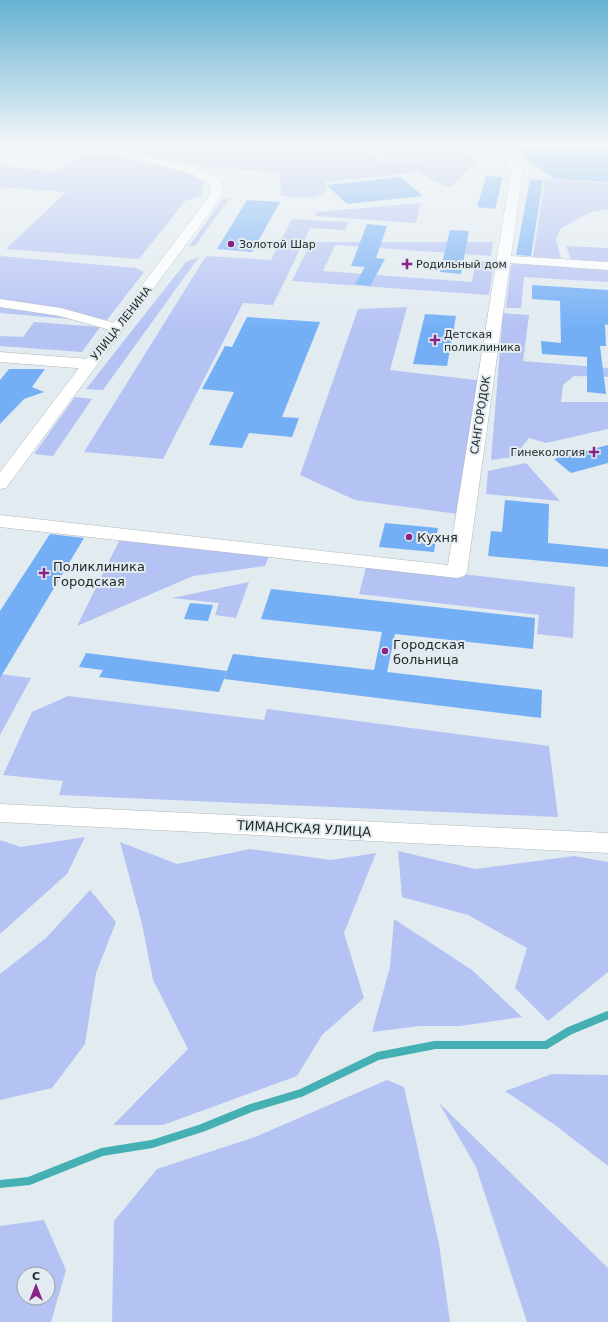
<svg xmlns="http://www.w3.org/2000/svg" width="608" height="1322" font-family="'DejaVu Sans',sans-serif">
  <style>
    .green { fill: #b5c3f4; fill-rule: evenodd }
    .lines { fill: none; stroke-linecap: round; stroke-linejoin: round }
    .stream { stroke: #45b0b3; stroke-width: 8 }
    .building { fill: #74aff6 }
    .minor-casing { stroke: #afb7bc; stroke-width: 1 }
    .major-casing { stroke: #afb7bc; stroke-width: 1 }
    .minor { fill: #fff; fill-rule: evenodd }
    .major { fill: #fff; fill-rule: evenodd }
    .poi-dot { fill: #892187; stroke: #e2ebf0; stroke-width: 1.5 }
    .labels { text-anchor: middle; stroke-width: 4; stroke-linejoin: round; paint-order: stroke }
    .far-poi-label { font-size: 11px; fill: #26292b; stroke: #e2ebf0; text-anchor: start }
    .far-street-label { font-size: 11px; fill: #26292b; stroke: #e2ebf0 }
    .poi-label { font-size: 13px; fill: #26292b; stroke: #e2ebf0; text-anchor: start }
    .street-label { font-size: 13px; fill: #26292b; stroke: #e2ebf0 }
  </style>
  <rect width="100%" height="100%" fill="#e2ebf0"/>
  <g class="green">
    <path d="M 119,144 L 323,144 L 361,147 L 382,164 L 468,157 L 473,158 L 475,162 L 452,186 L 445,186 L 417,172 L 325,182 L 327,190 C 317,202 295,196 281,196 L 280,172 L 206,167 L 125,149 Z"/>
    <polygon points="450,145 461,154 391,161 380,152"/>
    <polygon points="99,153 185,172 204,182 201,196 185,201 139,259 6,249 66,192 0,187 0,166 55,172 83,155"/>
    <polygon points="545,179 608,183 608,209 591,212 561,228 556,239 561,259 533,257"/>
    <polygon points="223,199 229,199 195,246 189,246"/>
    <polygon points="421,203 416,223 315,216 316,212"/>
    <polygon points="292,219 348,222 345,230 310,228 273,305 243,303 163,459 84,452 206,256 271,260"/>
    <polygon points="311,242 493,242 491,256 335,245 323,271 472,282 476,261 494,262 489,295 292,281"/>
    <polygon points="566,246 608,248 608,262 571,259"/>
    <polygon points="0,256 136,268 144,272 107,320 63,310 0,300"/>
    <polygon points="199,257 103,390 86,389 186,262"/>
    <polygon points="519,263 608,269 608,282 524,277 521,308 506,308 511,265"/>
    <polygon points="0,306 45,312 69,319 0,313"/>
    <polygon points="407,307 390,370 484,381 465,515 355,500 300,475 358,309"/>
    <polygon points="503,313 529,315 523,361 608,368 608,377 574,376 563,385 561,402 608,402 608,429 546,443 529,438 514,457 491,460"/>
    <polygon points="34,322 100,327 82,352 0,346 0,336 23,337"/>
    <polygon points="75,397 92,399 53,456 34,454"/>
    <polygon points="526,463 560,501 486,494 488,471"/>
    <polygon points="121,537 270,553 265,566 193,576 77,626"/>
    <polygon points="367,563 575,587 573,638 537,634 539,615 359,594"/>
    <polygon points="249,582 236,618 215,615 219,603 172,598"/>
    <polygon points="0,674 31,678 0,735"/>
    <polygon points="68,696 264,720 267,709 549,746 558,817 59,795 63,781 3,775 32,712"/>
    <polygon points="85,837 67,874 0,934 0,840 21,847"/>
    <polygon points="120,842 177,864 250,849 331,860 376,853 344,933 364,998 322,1035 297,1076 163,1125 113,1125 188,1049 153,980 142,924"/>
    <polygon points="398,851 475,869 574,856 608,862 608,972 548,1021 515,988 527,948 468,915 402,897"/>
    <polygon points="90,890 116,922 96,973 85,1044 52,1088 0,1100 0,974 46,938"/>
    <polygon points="394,919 472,970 522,1017 460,1026 420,1026 372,1032 390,967"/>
    <polygon points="552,1074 608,1075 608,1166 555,1125 505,1091"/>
    <polygon points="387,1080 404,1087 439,1244 450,1322 112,1322 114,1221 157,1169 255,1137"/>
    <polygon points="439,1103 608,1268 608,1322 527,1322 476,1167"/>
    <path d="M 44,1220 L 66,1270 L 51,1322 L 0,1322 L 0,1226 ZM 24,1274 L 48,1274 L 48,1298 L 24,1298 Z"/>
  </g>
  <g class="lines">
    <polyline class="stream" points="0,1184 29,1181 102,1152 152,1144 202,1128 251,1108 301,1093 378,1056 435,1045 546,1045 569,1031 608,1015"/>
  </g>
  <g class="building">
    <polygon points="569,144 608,144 608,182 555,179 513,150"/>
    <polygon points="486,176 503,177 495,209 477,207"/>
    <polygon points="401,177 423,196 347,204 326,185"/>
    <polygon points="530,179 543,180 531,256 516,255"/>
    <polygon points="247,200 280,202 252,252 217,249"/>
    <polygon points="367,224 387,226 376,258 385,259 370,286 355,284 365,267 351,266"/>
    <polygon points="450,230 469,231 461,274 440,272"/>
    <polygon points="532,285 608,290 608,325 605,324 606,346 600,346 606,394 587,392 587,357 542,354 541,341 561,343 560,301 532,299"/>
    <polygon points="425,314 456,316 447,366 413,364"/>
    <polygon points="247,317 320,322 282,417 299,418 292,437 249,433 242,448 209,445 234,392 202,389 225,346 232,347"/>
    <polygon points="9,369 45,369 32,387 44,392 24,399 0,424 0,380"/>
    <polygon points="608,445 608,463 571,473 554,459"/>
    <polygon points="505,500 549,504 548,543 608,549 608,567 488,556 491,531 502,532"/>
    <polygon points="385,523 438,528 434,552 379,547"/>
    <polygon points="50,534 84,538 0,678 0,611"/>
    <polygon points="271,589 535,618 533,649 395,634 387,672 542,690 541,718 224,679 233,654 374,670 382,632 261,619"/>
    <polygon points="190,603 213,605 208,621 184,619"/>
    <polygon points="86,653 110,656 227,671 219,692 99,677 103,670 79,667"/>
  </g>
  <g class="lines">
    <defs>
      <g id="minor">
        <polygon points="493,144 526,144 521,147 507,149 523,170 511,256 608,262 608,270 510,263 467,572 464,576 457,578 0,527 0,515 448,565 511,170"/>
        <polygon points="106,145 110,146 111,148 110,150 0,164 0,158"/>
        <polygon points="0,299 61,308 122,325 124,328 122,331 117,332 60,316 0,307"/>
        <polygon points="0,352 89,359 94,361 97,364 94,367 89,369 0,362"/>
        <polygon points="0,804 608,833 608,853 0,822"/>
      </g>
      <path id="major" d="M 101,144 L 111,144 L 111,146 L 119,150 L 194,168 L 217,177 L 223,186 L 221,197 L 6,488 L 0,489 L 0,472 L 209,197 L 211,186 C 204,172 130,159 111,154 L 102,150 Z"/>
    </defs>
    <use href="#minor" class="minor-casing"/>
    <use href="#major" class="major-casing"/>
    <use href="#minor" class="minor"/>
    <use href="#major" class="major"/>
  </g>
  <linearGradient id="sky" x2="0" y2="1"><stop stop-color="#67b2d3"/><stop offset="0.44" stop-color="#f2f6f8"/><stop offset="1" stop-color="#f2f6f8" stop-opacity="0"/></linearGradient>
  <rect width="608" height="329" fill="url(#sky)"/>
  <g class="poi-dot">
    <circle cx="231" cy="244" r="4"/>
    <path d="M405 258h4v4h4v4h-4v4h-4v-4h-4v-4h4z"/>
    <path d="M433 334h4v4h4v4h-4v4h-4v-4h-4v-4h4z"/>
    <path d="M592 446h4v4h4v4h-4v4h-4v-4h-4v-4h4z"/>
    <circle cx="409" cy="537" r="4"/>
    <path d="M42 567h4v4h4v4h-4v4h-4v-4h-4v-4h4z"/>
    <circle cx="385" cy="651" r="4"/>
  </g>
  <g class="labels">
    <g class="far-poi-label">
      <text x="239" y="248">Золотой Шар</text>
      <text x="416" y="268">Родильный дом</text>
      <text x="444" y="338">Детская<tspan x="444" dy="13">поликлиника</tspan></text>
      <text x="585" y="456" text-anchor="end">Гинекология</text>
    </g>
    <g class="far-street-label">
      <text transform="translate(121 323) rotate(-52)" y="4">УЛИЦА ЛЕНИНА</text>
      <text transform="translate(480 415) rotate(-81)" y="4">САНГОРОДОК</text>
    </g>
    <g class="poi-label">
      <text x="417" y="542">Кухня</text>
      <text x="53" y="571">Поликлиника<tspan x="53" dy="15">Городская</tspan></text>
      <text x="393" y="649">Городская<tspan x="393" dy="15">больница</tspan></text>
    </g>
    <g class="street-label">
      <text transform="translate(304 828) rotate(3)" y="5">ТИМАНСКАЯ УЛИЦА</text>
    </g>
  </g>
  <g transform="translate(36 1286)"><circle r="19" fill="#e2ebf0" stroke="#979da1"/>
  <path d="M0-3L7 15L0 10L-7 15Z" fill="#892187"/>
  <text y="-6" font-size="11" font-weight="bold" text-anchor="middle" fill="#26292b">С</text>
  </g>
</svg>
